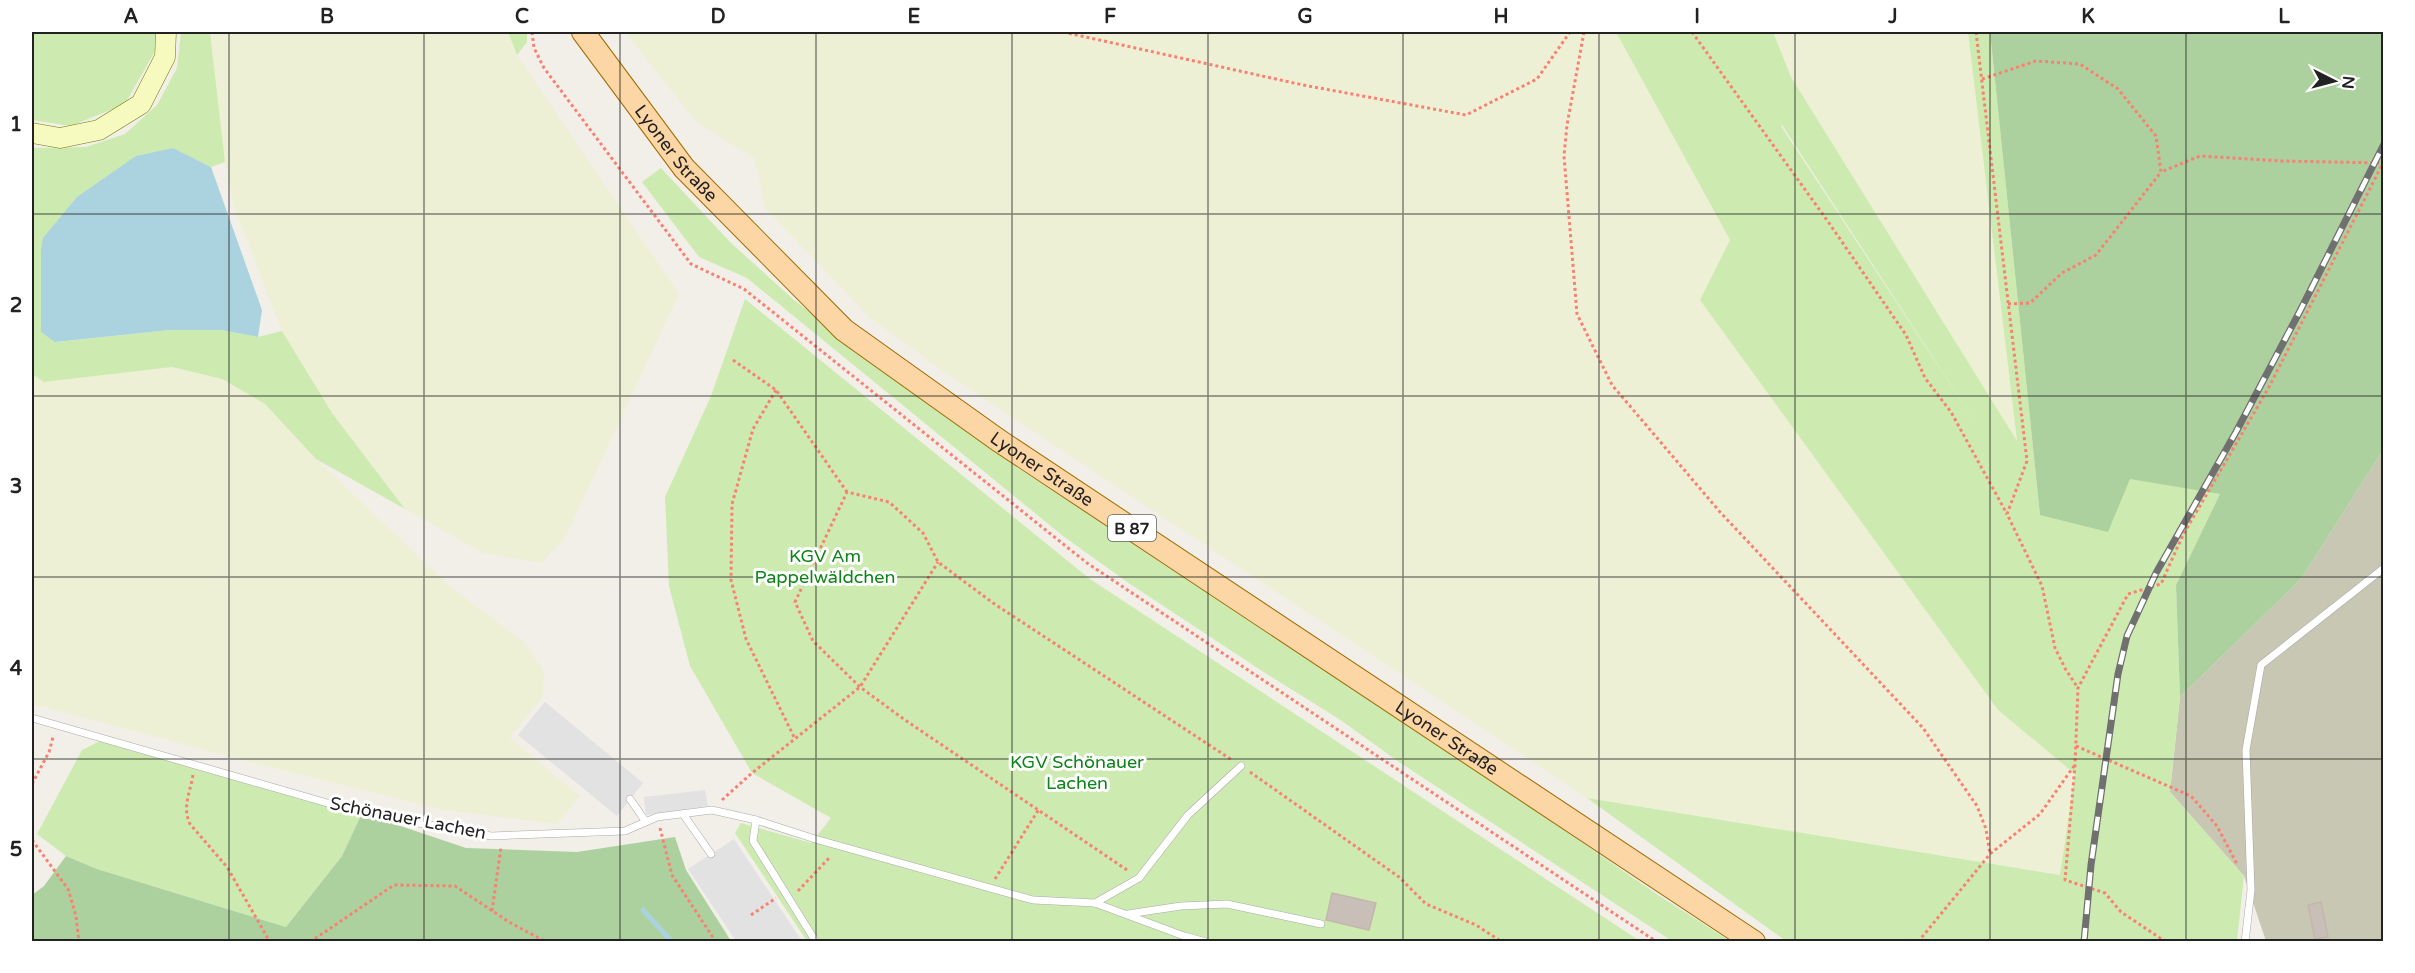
<svg xmlns="http://www.w3.org/2000/svg" width="2415" height="973" font-family="'Varela Round',sans-serif">
  <style>
    .construction { fill: #c7c7b4 }
    .farmland { fill: #eef0d5 }
    .grass { fill: #cdebb0; fill-rule: evenodd }
    .forest { fill: #add19e }
    .parking { fill: #e2e2e2 }
    .water { fill: #aad3df }
    .lines { fill: none; stroke-linecap: round; stroke-linejoin: round }
    .stream { stroke: #aad3df; stroke-width: 5 }
    .building { fill: #c7bfb8; stroke: #c4b6ab; stroke-width: 1.5 }
    .lane-casing { stroke: #a9a9a9; stroke-width: 8 }
    .secondary-casing { stroke: #707d05; stroke-width: 21 }
    .primary-casing { stroke: #a06b00; stroke-width: 24 }
    .path { stroke: #fa8072; stroke-width: 3; stroke-dasharray: 3 3; stroke-linecap: butt }
    .lane { stroke: #fff; stroke-width: 7 }
    .secondary { stroke: #f7fabf; stroke-width: 20 }
    .primary { stroke: #fcd6a4; stroke-width: 22 }
    .rail-casing { stroke: #707070; stroke-width: 7 }
    .rail { stroke: #fff; stroke-width: 4.5; stroke-dasharray: 14; stroke-linecap: butt }
    .grid { fill: none; stroke: #222; stroke-width: 1.5; stroke-opacity: 0.55 }
    .labels { text-anchor: middle; stroke-width: 6; stroke-linejoin: round; paint-order: stroke }
    .shield { fill: #fff; stroke: #646464; stroke-width: 1.5 }
    .shield-label { font-size: 16px; font-weight: bold; fill: #222 }
    .street-label { font-size: 18px; fill: #222; stroke: #fff }
    .park-label { font-size: 18px; fill: #0c8416; stroke: #fff }
    .neatline { fill: none; stroke: #222; stroke-width: 2 }
    .grid-label { font-size: 20px; text-anchor: middle; font-weight: bold; fill: #222 }
  </style>
  <rect width="100%" height="100%" fill="#f2efe9"/>
  <polygon class="construction" points="2383,450 2383,941 2266,941 2244,876 2170,792 2180,697 2301,579"/>
  <g class="farmland">
    <polygon points="210,32 508,32 517,55 679,294 565,538 541,563 483,553 405,509 332,413 282,331 235,210 225,162"/>
    <polygon points="625,32 1616,32 1731,241 1700,300 1998,710 2075,774 2061,875 1587,798 947,374 870,318 765,208 754,158 696,122"/>
    <polygon points="1773,32 1968,32 2017,443 1791,77"/>
    <polygon points="172,367 222,379 265,404 316,459 451,587 526,644 544,672 543,696 510,738 580,796 557,824 443,810 272,768 32,704 32,374 45,382"/>
  </g>
  <g class="grass">
    <polygon points="32,32 155,32 155,51 125,104 71,126 32,120"/>
    <polygon points="181,32 210,32 225,162 211,167 172,148 41,250 41,332 56,342 170,330 221,330 258,337 282,331 332,413 405,509 316,459 265,404 222,379 172,367 44,382 32,374 32,148 86,147 125,134 157,105 177,68"/>
    <polygon points="508,32 527,32 527,42 517,55"/>
    <path d="M 1616,32 L 1773,32 L 1791,77 L 2017,441 L 1968,32 L 1990,32 L 2040,515 L 2129,478 L 2220,494 L 2176,585 L 2180,697 L 2170,792 L 2244,876 L 2237,941 L 1786,941 L 1587,798 L 2060,875 L 2075,774 L 1998,710 L 1700,300 L 1730,240 ZM 1782,125 L 1979,428 L 1781,126 Z"/>
    <polygon points="661,168 731,243 794,300 907,388 1015,466 1154,556 1526,804 1658,895 1730,941 1672,941 1399,762 1339,719 1262,671 1130,584 1063,536 747,278 699,257 642,182"/>
    <polygon points="745,299 1090,579 1640,941 807,941 735,833 741,823 811,843 831,818 752,773 690,666 669,586 665,497 711,396"/>
    <polygon points="104,739 362,813 342,856 286,927 97,869 66,856 37,834 82,750"/>
  </g>
  <g class="forest">
    <polygon points="1990,32 2383,32 2383,450 2301,579 2180,697 2176,585 2220,494 2130,479 2108,532 2040,515"/>
    <polygon points="362,813 466,848 577,852 675,837 686,870 731,941 32,942 32,895 44,886 66,856 97,869 286,927 342,856"/>
  </g>
  <g class="parking">
    <polygon points="545,702 643,783 617,816 518,735"/>
    <polygon points="705,790 708,806 646,815 644,797"/>
    <polygon points="734,839 802,941 736,941 688,869"/>
  </g>
  <polygon class="water" points="173,148 211,167 262,310 258,337 221,330 170,330 55,342 41,332 41,250 43,238 77,197 136,156"/>
  <g class="lines">
    <polyline class="stream" points="643,910 672,942"/>
  </g>
  <g class="building">
    <polygon points="1332,893 1376,903 1369,930 1326,920"/>
    <polygon points="2321,902 2328,937 2315,939 2308,905"/>
  </g>
  <g class="lines">
    <defs>
      <g id="lane">
        <polyline points="32,718 362,813 491,836 625,831 657,817 712,810 756,820 815,839 1033,900 1095,903 1184,936 1206,942"/>
        <polyline points="630,799 646,822"/>
        <polyline points="683,814 711,854"/>
        <polyline points="756,820 753,841 816,942"/>
        <polyline points="1095,903 1139,878 1188,815 1241,766"/>
        <polyline points="1128,914 1181,906 1227,904 1321,924"/>
        <polyline points="2245,942 2251,890 2246,750 2261,665 2384,568"/>
      </g>
      <polyline id="secondary" points="32,133 60,138 99,130 141,104 165,57 166,32"/>
      <g id="primary">
        <path id="s1" d="M 583,32 L 684,168 L 844,330 L 998,440 L 1754,942"/>
      </g>
    </defs>
    <use href="#lane" class="lane-casing"/>
    <use href="#secondary" class="secondary-casing"/>
    <use href="#primary" class="primary-casing"/>
    <g class="path">
      <polyline points="532,32 534,48 544,68 691,264 744,289 1087,563 1657,942"/>
      <polyline points="1063,32 1303,85 1466,115 1537,79 1570,32"/>
      <polyline points="1584,32 1567,125 1564,156 1577,314 1612,385 1720,512 1923,728 1977,806 1986,829 1990,854"/>
      <polyline points="1692,32 1829,223 1906,335 1925,378 1951,412 2007,514"/>
      <polyline points="1976,32 2027,461 2007,514 2042,586 2055,648 2066,670 2078,688"/>
      <polyline points="1982,79 2036,61 2080,64 2118,89 2156,136 2161,172 2200,156 2282,161 2383,163"/>
      <polyline points="2008,304 2030,303 2062,273 2096,255 2161,172"/>
      <polyline points="733,360 776,390 847,492"/>
      <polyline points="776,390 753,429 732,504 731,580 746,639 795,739"/>
      <polyline points="2076,746 2191,796 2217,826 2237,864"/>
      <polyline points="1250,772 1399,877 1426,904 1476,925 1502,942"/>
      <path d="M 193,775 C 190,793 182,807 190,824 L 227,867 L 270,942"/>
      <polyline points="32,784 49,752 53,737"/>
      <polyline points="722,800 752,773 860,687 938,562"/>
      <polyline points="660,828 672,875 716,942"/>
      <polyline points="32,840 68,889 76,916 79,942"/>
      <polyline points="1127,870 905,720 860,687 813,641 795,602 847,492 889,502 923,533 938,562 993,603 1232,760"/>
      <polyline points="995,879 1039,809"/>
      <polyline points="798,891 830,857"/>
      <polyline points="492,911 501,847"/>
      <polyline points="751,915 776,898"/>
      <polyline points="310,942 394,885 455,886 509,922 546,942"/>
      <polyline points="1918,942 1990,854 2040,814 2074,766"/>
      <polyline points="2166,942 2121,912 2105,893 2065,880 2075,765 2078,688 2128,594 2161,584 2183,535 2269,387 2384,161"/>
    </g>
    <use href="#lane" class="lane"/>
    <use href="#secondary" class="secondary"/>
    <use href="#primary" class="primary"/>
    <defs>
      <polyline id="rail" points="2084,942 2091,865 2118,674 2127,636 2156,573 2236,432 2300,311 2384,144"/>
    </defs>
    <use href="#rail" class="rail-casing"/>
    <use href="#rail" class="rail"/>
  </g>
  <path class="grid" d="M 229,32 L 229,942M 424,32 L 424,942M 620,32 L 620,942M 816,32 L 816,942M 1012,32 L 1012,942M 1208,32 L 1208,942M 1403,32 L 1403,942M 1599,32 L 1599,942M 1795,32 L 1795,942M 1990,32 L 1990,942M 2186,32 L 2186,942M 32,214 L 2384,214M 32,396 L 2384,396M 32,577 L 2384,577M 32,759 L 2384,759"/>
  <g class="labels">
    <rect class="shield" x="1108" y="515" width="48" height="26" rx="4.5"/>
    <g class="shield-label">
      <text x="1132" y="534">B 87</text>
    </g>
    <g class="street-label">
      <text dy="6" stroke="none"><textPath href="#s1" startOffset="153">Lyoner Straße</textPath></text>
      <text dy="6" stroke="none"><textPath href="#s1" startOffset="639">Lyoner Straße</textPath></text>
      <text dy="6" stroke="none"><textPath href="#s1" startOffset="1125">Lyoner Straße</textPath></text>
      <text transform="translate(408 818) rotate(11)" y="6">Schönauer Lachen</text>
    </g>
    <g class="park-label">
      <text x="825" y="562">KGV Am<tspan x="825" dy="21">Pappelwäldchen</tspan></text>
      <text x="1077" y="768">KGV Schönauer<tspan x="1077" dy="21">Lachen</tspan></text>
    </g>
  </g>
  <rect width="2415" height="973" fill="none" stroke="#ffffff" stroke-width="66"/>
  <g transform="translate(2334 81) rotate(96)" stroke="#ffffff" stroke-width="4.5" paint-order="stroke">
  <path d="M0-4.5L10 22L0 15L-10 22Z" fill="#222222"/>
  <text y="-9" font-size="16" font-weight="bold" text-anchor="middle" fill="#222222">N</text>
  </g>
  <rect x="33" y="33" width="2349" height="907" class="neatline"/>
  <g class="grid-label">
    <text x="131" y="23">A</text>
    <text x="327" y="23">B</text>
    <text x="522" y="23">C</text>
    <text x="718" y="23">D</text>
    <text x="914" y="23">E</text>
    <text x="1110" y="23">F</text>
    <text x="1305" y="23">G</text>
    <text x="1501" y="23">H</text>
    <text x="1697" y="23">I</text>
    <text x="1893" y="23">J</text>
    <text x="2088" y="23">K</text>
    <text x="2284" y="23">L</text>
    <text x="16" y="131">1</text>
    <text x="16" y="312">2</text>
    <text x="16" y="493">3</text>
    <text x="16" y="675">4</text>
    <text x="16" y="856">5</text>
  </g>
</svg>
